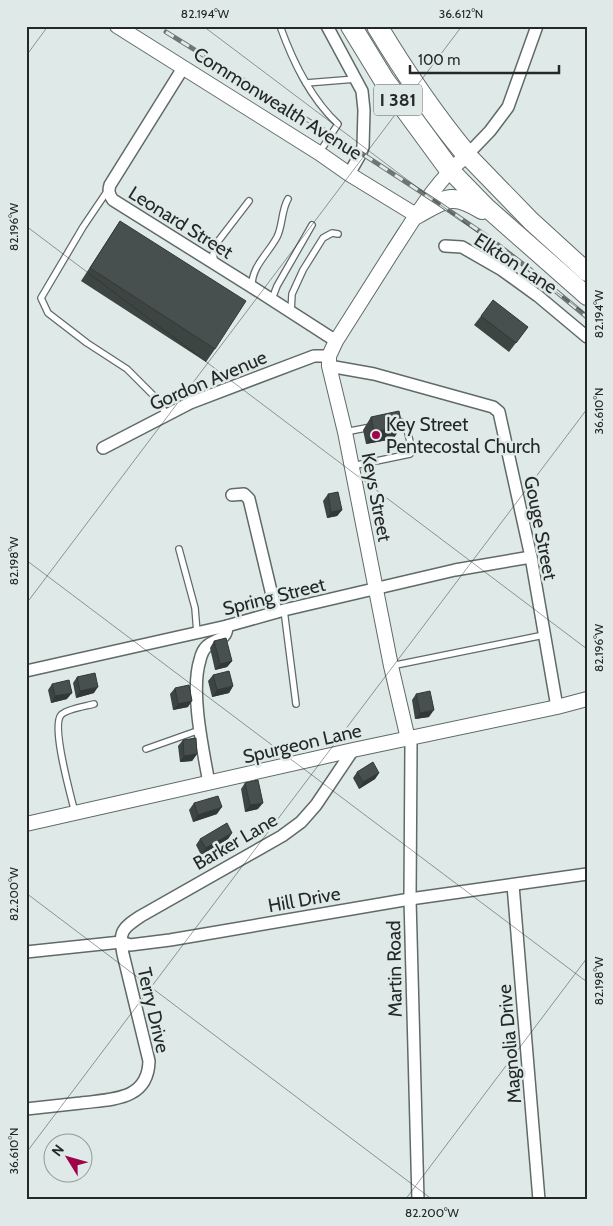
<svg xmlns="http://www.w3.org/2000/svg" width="613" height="1226" font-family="Cabin,sans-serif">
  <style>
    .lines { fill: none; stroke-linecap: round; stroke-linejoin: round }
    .service-casing { stroke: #606a68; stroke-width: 8 }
    .minor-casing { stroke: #606a68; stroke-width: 14 }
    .tertiary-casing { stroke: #606a68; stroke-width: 16 }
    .trunk-casing { stroke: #606a68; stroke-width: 20 }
    .motorway-casing { stroke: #606a68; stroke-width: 22 }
    .service { stroke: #fff; stroke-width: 5.5 }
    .minor { stroke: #fff; stroke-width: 11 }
    .tertiary { stroke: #fff; stroke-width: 14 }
    .trunk { stroke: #fff; stroke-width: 18 }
    .motorway { stroke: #fff; stroke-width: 20 }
    .rail-casing { stroke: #6f7574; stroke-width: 5 }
    .rail { stroke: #dfeae8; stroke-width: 3; stroke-dasharray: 9; stroke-linecap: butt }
    .wall { fill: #3d4543 }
    .shaded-wall { fill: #323837 }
    .building { fill: #47504e; stroke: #323837 }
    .ticks { fill: none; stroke: #242827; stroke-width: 1; stroke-opacity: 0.45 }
    .poi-dot { fill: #9f044a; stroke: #dfeae8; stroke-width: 2 }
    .labels { text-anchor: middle; stroke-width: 5; stroke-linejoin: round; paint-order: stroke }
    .shield { fill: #dfeae8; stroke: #5c6261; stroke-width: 1 }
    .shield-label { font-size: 18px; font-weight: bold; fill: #242827 }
    .street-label { font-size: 19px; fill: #242827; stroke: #dfeae8 }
    .poi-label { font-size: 19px; fill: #242827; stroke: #dfeae8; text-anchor: start }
    .neatline { fill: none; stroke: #242827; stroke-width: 2 }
    .ticks-label { font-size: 12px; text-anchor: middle; fill: #242827 }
  </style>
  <rect width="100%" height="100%" fill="#dfeae8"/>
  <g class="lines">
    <defs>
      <g id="service">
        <path d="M 280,26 C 293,62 310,98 338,124 L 319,153"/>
        <polyline points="306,83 356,79"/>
        <polyline points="108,190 83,227 41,298 48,313 87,343 127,369 157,399 166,414"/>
        <polyline points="215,263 213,254 216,244 249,201"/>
        <path d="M 252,287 C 251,267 268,254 277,237 C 283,225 281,211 288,199"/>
        <polyline points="272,299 277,286 312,225"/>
        <polyline points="291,312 292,294 303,270 323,238 332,233 338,234"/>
        <polyline points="345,432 371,427"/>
        <polyline points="352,466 410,454 412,450 406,425 399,421 394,422"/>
        <polyline points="179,549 195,608 197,633"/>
        <polyline points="284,610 296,704"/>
        <polyline points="391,666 544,635"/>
        <polyline points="146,749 194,732 200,732"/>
        <path d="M 75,813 C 71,796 51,727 61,715 C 66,709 87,706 94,704"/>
      </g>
      <g id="minor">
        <polyline points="327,26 362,91 364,110 363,147 361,153 349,174"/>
        <path d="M 183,68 L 110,185 C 108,191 109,195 113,200 L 252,287 L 336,341"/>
        <polyline points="467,155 490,131 508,107 537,26"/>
        <polyline points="445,246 462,247 502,270 538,296 587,337"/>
        <polyline points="329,366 374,374 493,407 499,412 531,557 557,707"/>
        <polyline points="103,448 190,403 314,356 329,356"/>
        <polyline points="232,495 244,494 249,499 276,612"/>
        <polyline points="26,671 227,626 284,610 455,570 531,557"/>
        <polyline points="408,739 411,745 410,899 418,1200"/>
        <path d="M 209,783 C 203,750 190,691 200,660 C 201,655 203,650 207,646 C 216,638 227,641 227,626"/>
        <polyline points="513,885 539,1200"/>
        <polyline points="26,952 121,942 130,945 170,940 410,899 587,874"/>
        <path d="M 26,1109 C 45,1107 63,1105 81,1103 C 111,1099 148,1101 149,1061 L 123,954 C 118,931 123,928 141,916 L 282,836 L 301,822 L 316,805 L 353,750"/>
      </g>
      <g id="tertiary">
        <polyline points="117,26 319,153 349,174 416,215"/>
        <path d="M 408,739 L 391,666 L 345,432 L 329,366 L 329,356 L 336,341 C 355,311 374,281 393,251 C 416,216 435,182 467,155"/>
        <polyline points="26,824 353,750 557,707 587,699"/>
      </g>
      <g id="trunk">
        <polyline points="467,155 531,221 587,272"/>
        <polyline points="450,170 486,207 587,296"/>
        <path d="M 416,215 C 445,199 452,191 482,210"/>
      </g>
      <g id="motorway">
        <polyline points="351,26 384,80 450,170"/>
        <path d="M 377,26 C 404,71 433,114 467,155"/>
      </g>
    </defs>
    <use href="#service" class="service-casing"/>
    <use href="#minor" class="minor-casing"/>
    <use href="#tertiary" class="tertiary-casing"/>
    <use href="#trunk" class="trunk-casing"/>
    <use href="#motorway" class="motorway-casing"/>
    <use href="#service" class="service"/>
    <use href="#minor" class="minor"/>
    <use href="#tertiary" class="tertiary"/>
    <use href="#trunk" class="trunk"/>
    <use href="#motorway" class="motorway"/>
    <defs>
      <polyline id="rail" points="166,32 361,153 438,203 485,235 528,268 587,317"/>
    </defs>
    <use href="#rail" class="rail-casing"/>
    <use href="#rail" class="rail"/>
  </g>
  <g class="wall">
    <polygon points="120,221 215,349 206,362 81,281"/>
    <polygon points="481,316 528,327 509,352 474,325"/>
    <polygon points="371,417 402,426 393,439 366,444 363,430"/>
    <polygon points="328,494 342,510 337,516 327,518 323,501"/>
    <polygon points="214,641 232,661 227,667 215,670 210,648"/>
    <polygon points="213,675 233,686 229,693 212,697 208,681"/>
    <polygon points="77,677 94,693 76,698 73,683"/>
    <polygon points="52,684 67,699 51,703 48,690"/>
    <polygon points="175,688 188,707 173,710 170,694"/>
    <polygon points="416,694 429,717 415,719 412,700"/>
    <polygon points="183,740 197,754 192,761 180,762 178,746"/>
    <polygon points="357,772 379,773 375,779 359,789 353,778"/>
    <polygon points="245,783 258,809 245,812 241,789"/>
    <polygon points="194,803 217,814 193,822 189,810"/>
    <polygon points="232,833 228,839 201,855 196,845 200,839"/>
  </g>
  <g class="shaded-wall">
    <polygon points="402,426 393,439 366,444 374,432"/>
    <polygon points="342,510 337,516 327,518 331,512"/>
    <polygon points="232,661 227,667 215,670 220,664"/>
    <polygon points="233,686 229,693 212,697 217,690"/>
    <polygon points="98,687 94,693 76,698 80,691"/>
    <polygon points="72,693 67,699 51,703 55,696"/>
    <polygon points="192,701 188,707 173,710 178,704"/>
    <polygon points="434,710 429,717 415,719 420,713"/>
    <polygon points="197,754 192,761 180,762 184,756"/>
    <polygon points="379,773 375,779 359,789 363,782"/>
    <polygon points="263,803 258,809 245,812 250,805"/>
    <polygon points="222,807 217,814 193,822 198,815"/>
    <polygon points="232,833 228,839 201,855 206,848"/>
  </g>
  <g class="building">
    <polygon points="120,221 246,301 215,349 90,268"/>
    <polygon points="493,300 528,327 516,343 481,316"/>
    <polygon points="399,411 402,426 374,432 371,417"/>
    <polygon points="338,492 342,510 331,512 328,494"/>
    <polygon points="226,638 232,661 220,664 214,641"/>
    <polygon points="229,671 233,686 217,690 213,675"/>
    <polygon points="95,673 98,687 80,691 77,677"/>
    <polygon points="69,680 72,693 55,696 52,684"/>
    <polygon points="189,685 192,701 178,704 175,688"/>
    <polygon points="430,691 434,710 420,713 416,694"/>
    <polygon points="196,738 197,754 184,756 183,740"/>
    <polygon points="373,762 379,773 363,782 357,772"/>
    <polygon points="258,780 263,803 250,805 245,783"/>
    <polygon points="218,796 222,807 198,815 194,803"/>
    <polygon points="227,823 232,833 206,848 200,839"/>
  </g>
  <path class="ticks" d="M 203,26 L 587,315M 26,56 L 48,26M 26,226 L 587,649M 26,560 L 587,982M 26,604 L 462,26M 26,893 L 433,1200M 26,1153 L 587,409M 405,1200 L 587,958"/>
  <circle class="poi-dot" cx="376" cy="435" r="5"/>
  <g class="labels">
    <rect class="shield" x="374" y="84.5" width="48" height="31" rx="4"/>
    <g class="shield-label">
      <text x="398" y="106">I 381</text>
    </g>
    <g class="street-label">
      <text transform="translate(278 103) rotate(32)" y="7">Commonwealth Avenue</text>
      <text transform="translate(181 222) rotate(32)" y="7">Leonard Street</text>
      <text transform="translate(516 263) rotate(33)" y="7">Elkton Lane</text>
      <text transform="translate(208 380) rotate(-23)" y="7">Gordon Avenue</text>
      <text transform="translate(377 497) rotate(79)" y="7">Keys Street</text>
      <text transform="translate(541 528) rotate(79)" y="7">Gouge Street</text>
      <text transform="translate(274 596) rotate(-14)" y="7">Spring Street</text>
      <text transform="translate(302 743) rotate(-13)" y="7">Spurgeon Lane</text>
      <text transform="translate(235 841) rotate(-30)" y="7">Barker Lane</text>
      <text transform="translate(304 899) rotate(-10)" y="7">Hill Drive</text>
      <text transform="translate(394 969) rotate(-91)" y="7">Martin Road</text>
      <text transform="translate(154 1010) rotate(77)" y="7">Terry Drive</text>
      <text transform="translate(509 1044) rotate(-95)" y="7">Magnolia Drive</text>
    </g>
    <g class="poi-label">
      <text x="386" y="431">Key Street<tspan x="386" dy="22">Pentecostal Church</tspan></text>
    </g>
  </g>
  <rect width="613" height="1226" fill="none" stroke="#dfeae8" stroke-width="55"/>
  <g transform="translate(68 1158) rotate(307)"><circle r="24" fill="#dfeae8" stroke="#949c9b"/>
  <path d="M0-4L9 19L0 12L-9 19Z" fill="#9f044a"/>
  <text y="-8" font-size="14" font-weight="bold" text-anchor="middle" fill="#242827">N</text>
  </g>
  <path d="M410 65v8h149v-8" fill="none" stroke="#242827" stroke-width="2.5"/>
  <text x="418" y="65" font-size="15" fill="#242827" stroke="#dfeae8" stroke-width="4" paint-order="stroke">100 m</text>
  <rect x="28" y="28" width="558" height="1170" class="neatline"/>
  <g class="ticks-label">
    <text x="205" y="18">82.194°W</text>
    <text x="461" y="18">36.612°N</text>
    <text transform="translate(14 227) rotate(-90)" y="4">82.196°W</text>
    <text transform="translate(599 314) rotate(-90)" y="4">82.194°W</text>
    <text transform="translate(599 411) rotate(-90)" y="4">36.610°N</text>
    <text transform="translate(14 561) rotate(-90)" y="4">82.198°W</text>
    <text transform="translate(599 648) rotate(-90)" y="4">82.196°W</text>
    <text transform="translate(14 894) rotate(-90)" y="4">82.200°W</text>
    <text transform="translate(599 981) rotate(-90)" y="4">82.198°W</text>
    <text transform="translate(14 1151) rotate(-90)" y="4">36.610°N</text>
    <text x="432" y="1217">82.200°W</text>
  </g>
</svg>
